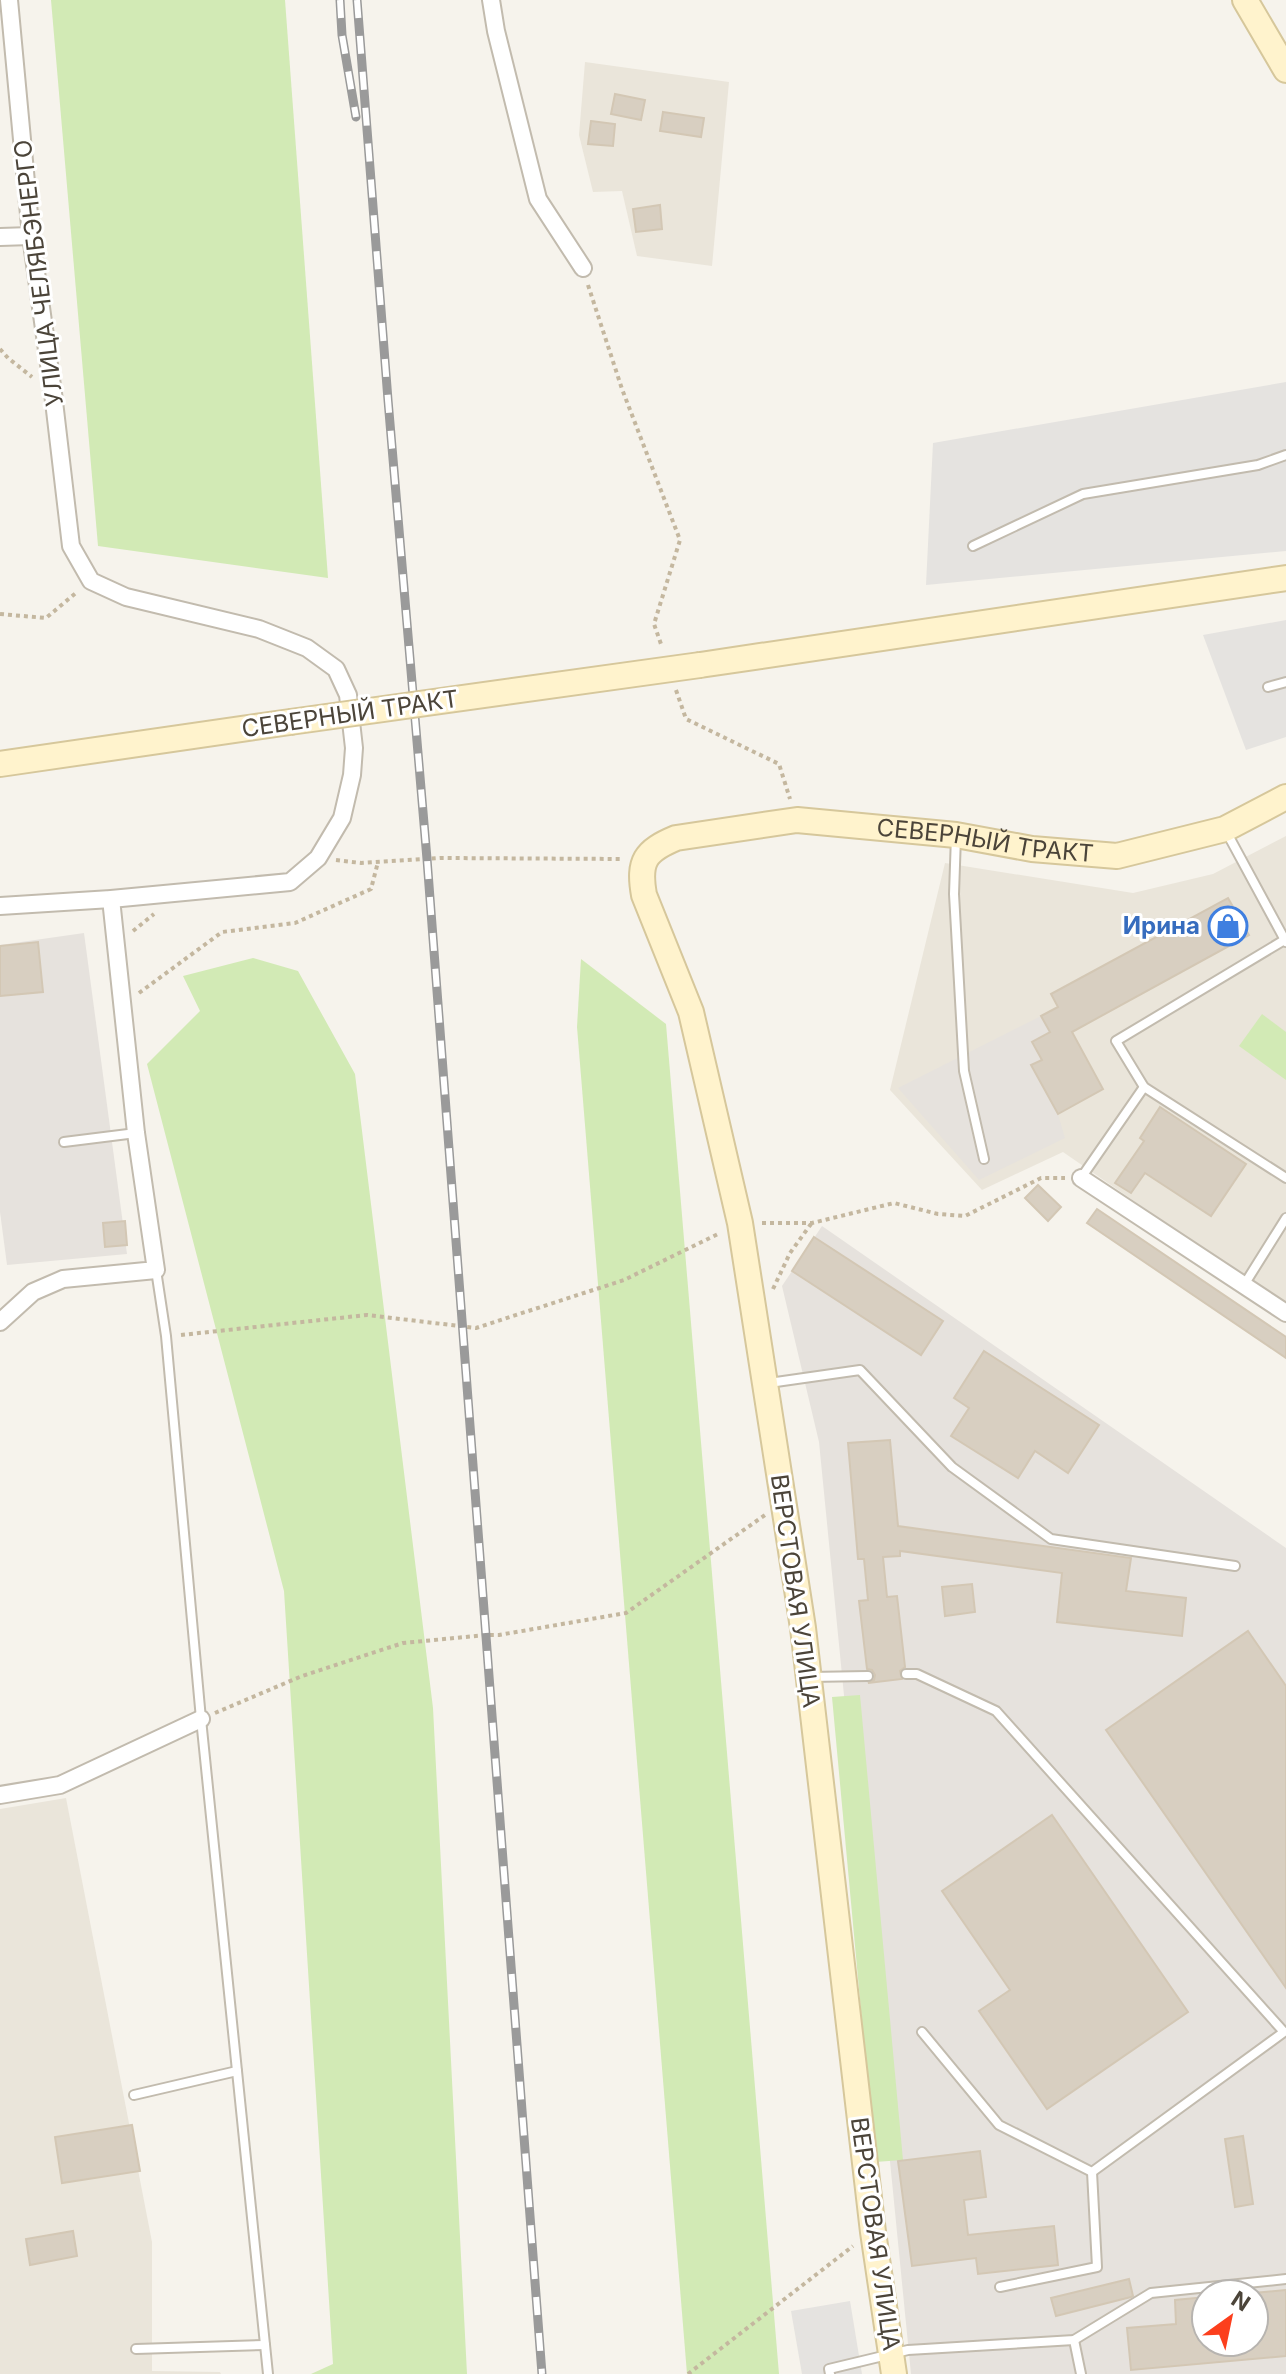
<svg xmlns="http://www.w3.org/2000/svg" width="1286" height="2374" font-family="Inter,sans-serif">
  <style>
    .residential { fill: #eae5da }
    .industrial { fill: #e6e2dd; fill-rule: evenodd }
    .green { fill: #d2eab5 }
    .parking { fill: #e5e3e0 }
    .building { fill: #d8cfc1; stroke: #d3c7b4; stroke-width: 2 }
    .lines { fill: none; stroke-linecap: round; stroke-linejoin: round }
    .lane-casing { stroke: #c2bbae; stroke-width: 12 }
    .street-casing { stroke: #c2bbae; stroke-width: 20 }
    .secondary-casing { stroke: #d6c79b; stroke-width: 28 }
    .path { stroke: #c4b79f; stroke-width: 4; stroke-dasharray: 4 4; stroke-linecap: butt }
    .lane { stroke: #fff; stroke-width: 8 }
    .street { stroke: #fff; stroke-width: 16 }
    .secondary { stroke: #fff3cd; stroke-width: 24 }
    .rail-casing { stroke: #9a9a9a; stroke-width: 9 }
    .rail { stroke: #fff; stroke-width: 6; stroke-dasharray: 18; stroke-linecap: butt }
    .secondary-bridge-casing { stroke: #d6c79b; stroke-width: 28; stroke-linecap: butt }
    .secondary-bridge { stroke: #fff3cd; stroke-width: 24 }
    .labels { text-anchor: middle; stroke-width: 6; stroke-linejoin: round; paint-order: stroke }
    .street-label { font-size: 24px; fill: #4b4439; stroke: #fff }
    .shop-label { font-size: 24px; font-weight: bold; fill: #366cbe; stroke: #fff; text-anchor: end }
  </style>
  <rect width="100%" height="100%" fill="#f6f3ec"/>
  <g class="residential">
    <polygon points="585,62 729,82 712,266 637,256 622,191 593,192 579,135"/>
    <polygon points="1286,836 1286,1306 1063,1152 982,1190 890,1090 945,863 1133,893 1213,874"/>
    <polygon points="66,1798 152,2242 152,2371 220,2372 221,2374 0,2374 0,1809"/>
  </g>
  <g class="industrial">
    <polygon points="84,933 127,1254 7,1265 0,1212 0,945"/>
    <polygon points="1041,1016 1050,1032 1032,1042 1042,1060 1032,1065 1058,1114 1065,1138 979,1180 898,1088"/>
    <path d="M 822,1226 L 1286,1548 L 1286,2374 L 911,2374 L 819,1442 L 782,1286 ZM 1206,2294 L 1254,2294 L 1254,2342 L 1206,2342 Z"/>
  </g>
  <g class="green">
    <polygon points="51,0 285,0 328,578 98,546"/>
    <polygon points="253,958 298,971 355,1074 433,1708 467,2374 311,2374 333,2364 284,1591 147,1064 200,1011 183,976"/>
    <polygon points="581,959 666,1024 779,2374 687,2374 577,1027"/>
    <polygon points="1262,1014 1286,1032 1286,1080 1239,1046"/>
    <polygon points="860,1695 903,2160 875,2162 832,1697"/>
  </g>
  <g class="parking">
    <polygon points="1286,382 1286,551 926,585 933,443"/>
    <polygon points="1286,620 1286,737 1246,750 1203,635"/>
    <polygon points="850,2301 862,2374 802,2374 791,2311"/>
  </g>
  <g class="building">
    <polygon points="615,94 645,100 641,120 611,114"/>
    <polygon points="663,112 704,118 701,137 660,131"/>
    <polygon points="591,121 615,124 613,146 588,144"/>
    <polygon points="660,205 662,229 636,232 633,209"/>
    <polygon points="1228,898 1249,935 1072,1032 1103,1089 1058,1114 1031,1065 1042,1060 1032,1042 1050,1032 1041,1016 1058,1007 1051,994"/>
    <polygon points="38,942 43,992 0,996 0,946"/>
    <polygon points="1160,1107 1246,1164 1211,1216 1145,1173 1131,1193 1115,1183 1144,1141 1140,1138"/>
    <polygon points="1038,1185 1061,1207 1048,1221 1025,1198"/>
    <polygon points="1097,1209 1286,1337 1286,1358 1087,1223"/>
    <polygon points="125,1221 127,1245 105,1247 103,1223"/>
    <polygon points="814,1237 943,1321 921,1355 792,1271"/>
    <polygon points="984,1351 1099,1425 1068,1473 1035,1451 1018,1478 951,1436 969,1408 954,1398"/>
    <polygon points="890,1440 898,1526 1131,1558 1126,1591 1186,1598 1182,1636 1057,1622 1062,1573 900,1551 900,1556 883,1557 887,1597 897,1596 905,1667 900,1671 902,1679 868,1683 874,1680 875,1675 872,1670 867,1669 859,1601 868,1600 864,1559 858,1559 848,1443"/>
    <polygon points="972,1584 975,1612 945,1616 942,1587"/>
    <polygon points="1248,1631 1286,1686 1286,1988 1106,1730"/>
    <polygon points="1052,1815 1188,2012 1047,2109 979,2011 1010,1990 942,1891"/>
    <polygon points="132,2125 140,2171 62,2183 55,2137"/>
    <polygon points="1243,2136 1253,2204 1235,2207 1225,2139"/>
    <polygon points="980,2151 986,2197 964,2200 968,2235 1054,2226 1058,2265 978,2274 976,2258 912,2266 898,2161"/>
    <polygon points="73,2231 77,2256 30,2265 26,2239"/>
    <polygon points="1129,2279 1133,2296 1131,2297 1056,2316 1051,2298"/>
    <polygon points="1286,2290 1286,2356 1131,2370 1127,2328 1176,2324 1175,2300 1206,2297 1206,2342 1254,2342 1254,2293"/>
  </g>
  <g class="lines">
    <defs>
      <g id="lane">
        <polyline points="973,546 1083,494 1258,465 1286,455"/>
        <polyline points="1268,687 1286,682"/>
        <polyline points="1227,833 1286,942"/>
        <polyline points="956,836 954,894 964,1071 984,1159"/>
        <polyline points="1286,939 1116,1041 1144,1087 1286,1178"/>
        <polyline points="64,1142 136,1133"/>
        <polyline points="1081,1178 1144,1087"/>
        <polyline points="156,1270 166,1336 201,1719 268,2374"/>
        <polyline points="1244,1285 1286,1218"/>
        <polyline points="769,1383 860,1370 952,1467 1051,1539 1235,1566"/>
        <polyline points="906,1674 917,1674 996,1711 1284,2032 1092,2172 999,2125 922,2032"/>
        <polyline points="810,1677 868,1676"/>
        <polyline points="134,2095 237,2071"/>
        <polyline points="1000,2287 1097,2267 1092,2172"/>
        <polyline points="1074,2340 1081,2374"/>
        <polyline points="136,2349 265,2345"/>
        <polyline points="830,2374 829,2369 908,2350 1074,2340 1151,2293 1286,2279"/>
      </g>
      <g id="street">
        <polyline points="491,0 496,31 538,199 583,268"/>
        <polyline points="0,237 31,236"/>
        <polyline points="0,906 111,899 290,882 318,858 342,818 352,775 354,748 348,695 336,669 307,648 259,629 126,597 91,581 71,546 53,393 31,236 9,0"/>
        <polyline points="1081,1178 1286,1313"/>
        <polyline points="0,1322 33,1292 63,1279 156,1270 136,1133 111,899"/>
        <polyline points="0,1795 60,1785 201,1719"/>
      </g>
      <g id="secondary">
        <polyline points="1245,0 1286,70"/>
        <polyline points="700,665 1286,578"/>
        <polyline points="0,764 290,722"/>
        <path id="s1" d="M 894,2374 L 873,2232 L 803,1628 L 740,1223 L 691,1012 L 644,895 C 638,861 645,851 676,838 L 797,820 L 956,835 L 1032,849 L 1117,856 L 1225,829 L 1286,797"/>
      </g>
    </defs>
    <use href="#lane" class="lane-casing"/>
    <use href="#street" class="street-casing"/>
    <use href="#secondary" class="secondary-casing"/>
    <g class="path">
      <polyline points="588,285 622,389 680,540 654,624 662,647"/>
      <polyline points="0,349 8,358 32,377"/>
      <polyline points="0,614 46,618 77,592"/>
      <polyline points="676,690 686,719 779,764 790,799"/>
      <polyline points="336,860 361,863 441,858 623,859"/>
      <polyline points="133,931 154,914"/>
      <polyline points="139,993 222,932 295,923 371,889 378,862"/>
      <polyline points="762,1223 812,1223 894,1203 938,1214 965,1216 1041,1178 1065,1178"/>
      <polyline points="773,1289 790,1253 811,1224"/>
      <polyline points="181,1335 367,1315 476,1328 624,1280 720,1233"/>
      <polyline points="215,1713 302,1676 403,1643 486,1635 499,1635 626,1613 765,1515"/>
      <polyline points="688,2374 853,2246"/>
    </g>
    <use href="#lane" class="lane"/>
    <use href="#street" class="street"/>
    <use href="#secondary" class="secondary"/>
    <defs>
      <g id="rail">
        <polyline points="340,0 342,35 356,117"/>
        <polyline points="357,0 388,400 427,859 542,2374"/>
      </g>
    </defs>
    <use href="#rail" class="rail-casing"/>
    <use href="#rail" class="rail"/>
    <defs>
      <polyline id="secondary-bridge" points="290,722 700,665"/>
    </defs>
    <use href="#secondary-bridge" class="secondary-bridge-casing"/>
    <use href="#secondary-bridge" class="secondary-bridge"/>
  </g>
  <defs>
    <symbol id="shop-ring" viewBox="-11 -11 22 22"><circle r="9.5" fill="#fff" stroke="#3f7fe0" stroke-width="1.5"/><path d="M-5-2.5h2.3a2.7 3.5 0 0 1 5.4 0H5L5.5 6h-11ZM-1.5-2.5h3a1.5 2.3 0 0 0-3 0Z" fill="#3f7fe0"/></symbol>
  </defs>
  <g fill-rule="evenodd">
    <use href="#shop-ring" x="1206" y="904" width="44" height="44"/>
  </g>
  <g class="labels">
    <g class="street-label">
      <text transform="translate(39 273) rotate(-97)" y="8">УЛИЦА ЧЕЛЯБЭНЕРГО</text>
      <text transform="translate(350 714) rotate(-8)" y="8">СЕВЕРНЫЙ ТРАКТ</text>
      <text dy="8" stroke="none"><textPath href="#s1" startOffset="1890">СЕВЕРНЫЙ ТРАКТ</textPath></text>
      <text transform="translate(795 1591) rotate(82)" y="8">ВЕРСТОВАЯ УЛИЦА</text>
      <text transform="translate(875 2234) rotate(82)" y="8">ВЕРСТОВАЯ УЛИЦА</text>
    </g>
    <g class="shop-label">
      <text x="1200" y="934">Ирина</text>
    </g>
  </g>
  <g transform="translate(1230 2318) rotate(33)"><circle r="38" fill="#ffffff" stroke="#b7b4b0" stroke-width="2"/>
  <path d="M0-6L14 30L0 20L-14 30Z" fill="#fc3f1d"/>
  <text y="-12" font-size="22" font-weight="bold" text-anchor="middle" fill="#4b4439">N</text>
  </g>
</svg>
